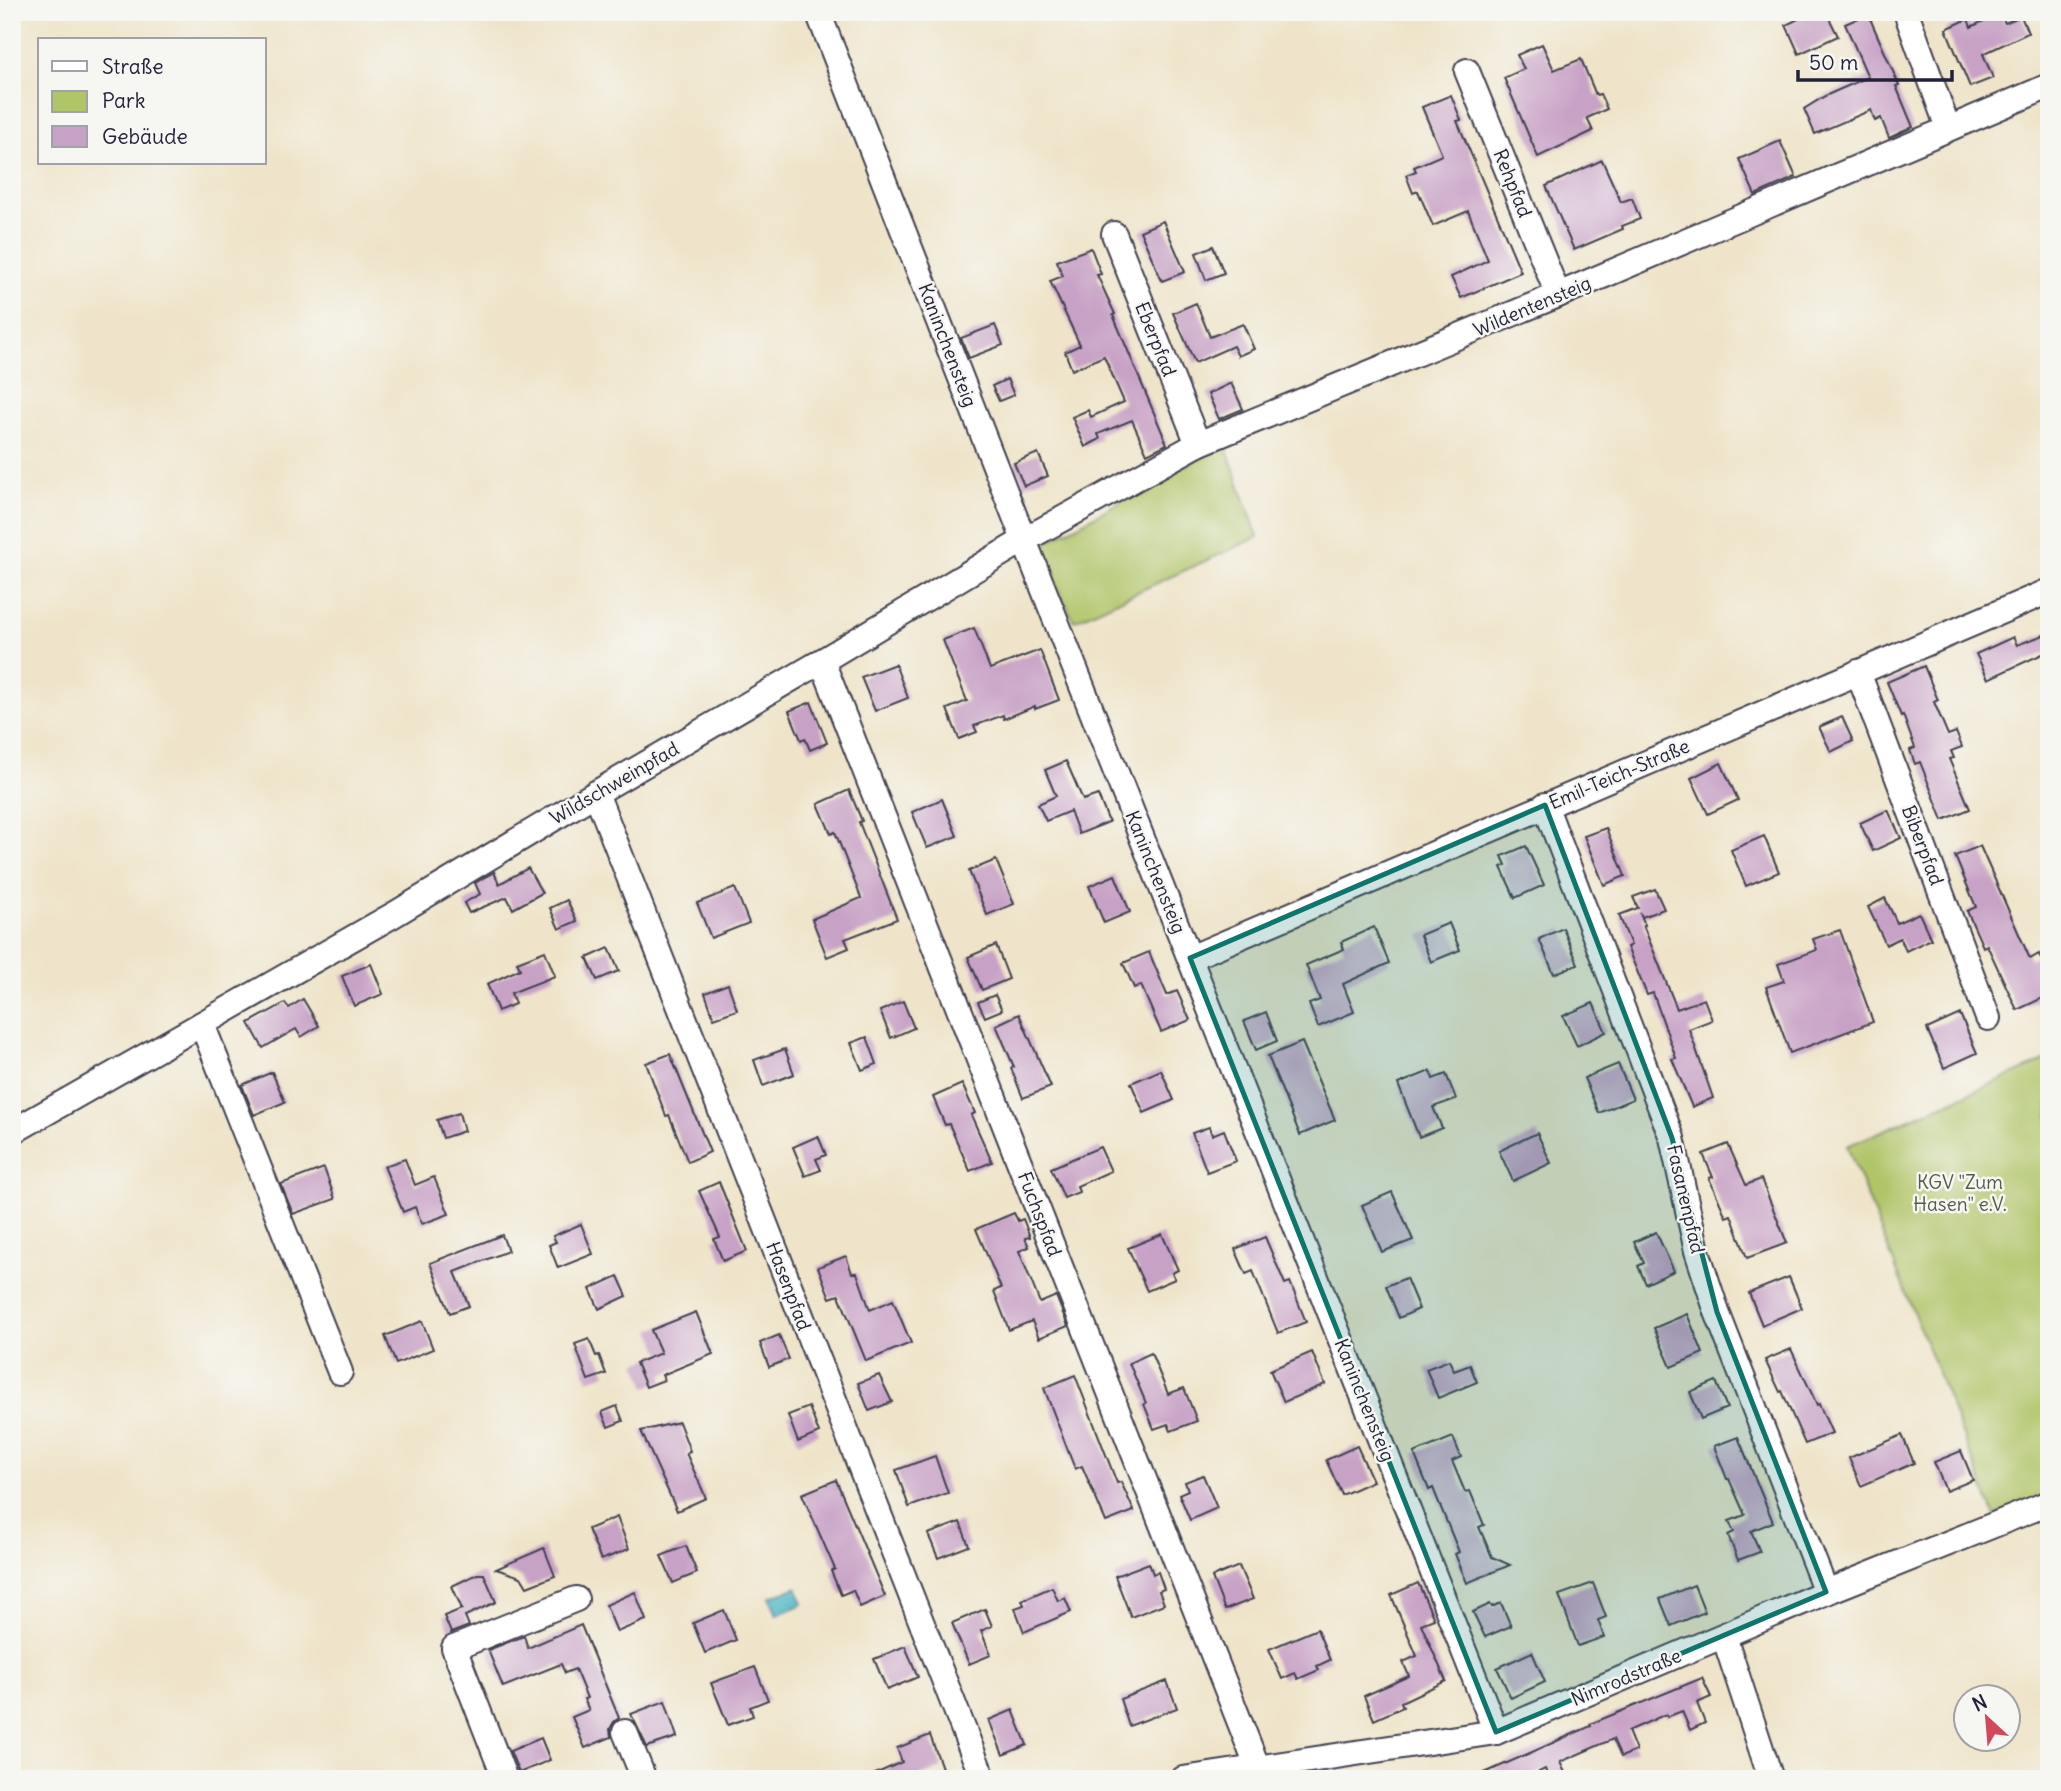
<svg xmlns="http://www.w3.org/2000/svg" width="2061" height="1791" font-family="Delius,sans-serif">
  <style>
    .green { fill: #b0c468; stroke: #697352; stroke-width: 2 }
    .water { fill: #46b3c3; stroke: #346a7f; stroke-width: 2 }
    .building { fill: #c8a1c6 }
    .lines { fill: none; stroke-linecap: round; stroke-linejoin: round }
    .minor-casing { stroke: #413f50; stroke-width: 28 }
    .minor { stroke: #fff; stroke-width: 24 }
    .marked { fill: #0f766e; fill-opacity: 0.2; stroke: #0f766e; stroke-width: 5; stroke-linejoin: round }
    .labels { text-anchor: middle; stroke-width: 5; stroke-linejoin: round; paint-order: stroke }
    .street-label { font-size: 19px; fill: #22223b; stroke: #f6f6f2 }
    .park-label { font-size: 19px; fill: #545b4b; stroke: #f6f6f2 }
  </style>
  <rect width="100%" height="100%" fill="#f6f6f2"/>
  <filter id="ink" filterUnits="userSpaceOnUse"><feTurbulence type="fractalNoise" baseFrequency=".0143" numOctaves="2"/><feDisplacementMap in="SourceGraphic" scale="14" xChannelSelector="R" yChannelSelector="G"/><feConvolveMatrix kernelMatrix="1 2 1 2 8 2 1 2 1" color-interpolation-filters="sRGB"/></filter>
  <filter id="wash" filterUnits="userSpaceOnUse"><feTurbulence type="fractalNoise" baseFrequency=".00686" numOctaves="4" result="noise"/><feDisplacementMap in="SourceGraphic" scale="28" xChannelSelector="R" yChannelSelector="G"/><feGaussianBlur stdDeviation="1.57" result="paint"/><feColorMatrix in="noise" values="0 0 0 0 0 0 0 0 0 0 0 0 0 0 0 0 0 1.4 0 .05"/><feComposite in="paint" operator="in"/></filter>
  <g filter="url(#wash)">
    <rect width="100%" height="100%" fill="#efe4c9"/>
    <g class="green">
      <polygon points="1225,444 1258,537 1074,621 1038,547"/>
      <polygon points="2049,1059 2049,1493 1995,1516 1847,1146"/>
    </g>
    <polygon class="water" points="797,1587 803,1604 777,1615 770,1597"/>
    <g id="blocks">
      <g class="building">
        <polygon points="1813,12 1826,12 1838,36 1799,54 1786,25"/>
        <polygon points="2000,13 2005,23 2021,16 2028,33 1983,54 1993,78 1970,87 1946,29 1968,19 1971,27"/>
        <polygon points="1868,14 1899,85 1896,86 1913,127 1889,138 1881,118 1875,121 1871,110 1815,134 1804,109 1825,96 1868,77 1845,24"/>
        <polygon points="1542,44 1554,70 1581,59 1596,95 1600,94 1607,109 1587,118 1593,131 1538,157 1504,78 1524,69 1517,55"/>
        <polygon points="1451,95 1461,120 1457,121 1521,272 1461,298 1451,277 1488,260 1468,211 1433,226 1418,191 1413,193 1406,175 1416,171 1414,167 1442,155 1422,107"/>
        <polygon points="1780,141 1796,177 1755,195 1739,159"/>
        <polygon points="1602,160 1621,202 1632,198 1640,219 1622,226 1623,229 1574,250 1546,186"/>
        <polygon points="1163,221 1185,272 1162,281 1140,231"/>
        <polygon points="1213,246 1224,273 1206,280 1196,253"/>
        <polygon points="1091,248 1101,274 1097,275 1115,314 1113,315 1167,444 1147,454 1132,420 1098,434 1100,439 1085,447 1072,417 1088,410 1091,417 1124,402 1104,356 1072,370 1065,352 1080,345 1050,281 1063,276 1057,261"/>
        <polygon points="1196,303 1210,337 1243,324 1254,349 1238,356 1233,346 1195,363 1173,313"/>
        <polygon points="995,325 1003,345 969,358 961,338"/>
        <polygon points="1007,379 1014,395 999,401 992,386"/>
        <polygon points="1231,383 1243,409 1219,419 1208,394"/>
        <polygon points="1038,453 1048,476 1024,486 1014,463"/>
        <polygon points="974,628 990,669 1040,650 1059,700 1035,709 1035,706 1004,719 1003,715 974,726 977,732 959,739 947,709 967,701 943,640"/>
        <polygon points="2049,633 2049,651 1988,679 1976,654 2013,637 2017,645"/>
        <polygon points="895,664 908,698 875,711 861,677"/>
        <polygon points="1924,666 1938,700 1934,702 1948,735 1956,732 1962,747 1951,751 1954,758 1949,759 1970,809 1943,820 1920,762 1915,764 1910,750 1915,748 1903,715 1901,716 1887,682"/>
        <polygon points="811,702 827,743 810,750 805,738 801,740 789,711"/>
        <polygon points="1842,717 1853,741 1831,752 1819,727"/>
        <polygon points="1066,761 1083,800 1098,795 1109,822 1079,834 1070,811 1046,821 1038,804 1056,796 1045,770"/>
        <polygon points="1721,763 1738,800 1708,814 1691,778"/>
        <polygon points="849,790 862,821 859,822 897,919 845,939 849,948 827,957 812,919 861,898 835,832 831,834 818,804"/>
        <polygon points="942,799 957,836 927,848 912,812"/>
        <polygon points="1888,810 1901,838 1873,851 1860,823"/>
        <polygon points="1606,828 1625,876 1604,885 1584,836"/>
        <polygon points="1764,836 1779,872 1746,886 1731,850"/>
        <polygon points="1526,846 1544,885 1515,898 1501,867 1506,865 1502,856"/>
        <polygon points="1980,846 2030,959 2039,954 2049,975 2042,979 2049,995 2017,1010 1987,945 1983,947 1967,911 1976,907 1955,856"/>
        <polygon points="996,860 1014,904 987,915 969,871"/>
        <polygon points="528,868 542,893 513,909 507,897 469,913 464,903 480,894 475,883 494,872 499,884"/>
        <polygon points="1115,875 1130,912 1104,923 1089,886"/>
        <polygon points="735,888 749,923 711,938 697,903"/>
        <polygon points="1655,889 1664,909 1642,917 1640,913 1645,925 1643,925 1677,1009 1704,999 1712,1020 1689,1029 1713,1098 1692,1107 1672,1059 1676,1058 1653,993 1647,995 1627,947 1631,945 1619,915 1638,908 1633,897"/>
        <polygon points="1885,898 1897,923 1919,913 1931,939 1906,951 1900,938 1886,945 1868,907"/>
        <polygon points="567,900 577,921 559,929 550,908"/>
        <polygon points="1449,923 1460,950 1431,962 1420,935"/>
        <polygon points="1374,927 1389,963 1343,984 1354,1012 1318,1027 1309,1004 1320,1000 1306,965 1344,949 1341,942"/>
        <polygon points="1563,928 1578,964 1554,974 1539,939"/>
        <polygon points="1840,930 1873,1022 1790,1053 1766,987 1784,981 1778,964 1817,950 1813,939"/>
        <polygon points="996,945 1009,979 982,990 968,957"/>
        <polygon points="609,948 619,971 597,980 587,958"/>
        <polygon points="545,951 555,976 511,993 515,1004 498,1011 487,984 520,969 517,962"/>
        <polygon points="1149,952 1167,995 1177,991 1190,1020 1161,1032 1141,985 1134,988 1123,963"/>
        <polygon points="371,964 383,994 354,1006 342,976"/>
        <polygon points="728,984 737,1010 714,1018 705,993"/>
        <polygon points="995,995 1002,1010 985,1017 978,1002"/>
        <polygon points="303,999 319,1026 301,1037 296,1029 263,1048 249,1023 285,1003 289,1008"/>
        <polygon points="903,1001 914,1028 891,1038 880,1011"/>
        <polygon points="1593,1003 1606,1032 1577,1046 1563,1016"/>
        <polygon points="1266,1012 1277,1041 1256,1050 1244,1021"/>
        <polygon points="1019,1014 1051,1087 1023,1098 1011,1068 1014,1067 996,1025"/>
        <polygon points="1960,1014 1977,1053 1944,1068 1927,1029"/>
        <polygon points="867,1037 877,1064 862,1070 851,1043"/>
        <polygon points="1302,1042 1335,1120 1300,1135 1268,1056"/>
        <polygon points="785,1049 794,1074 763,1086 754,1060"/>
        <polygon points="670,1054 710,1152 688,1162 669,1115 666,1116 646,1063"/>
        <polygon points="1618,1064 1633,1099 1599,1113 1584,1078"/>
        <polygon points="1161,1070 1174,1100 1144,1113 1131,1083"/>
        <polygon points="1430,1071 1433,1079 1446,1074 1456,1099 1433,1107 1442,1128 1419,1137 1398,1084"/>
        <polygon points="272,1072 285,1102 254,1115 242,1085"/>
        <polygon points="962,1084 975,1113 971,1115 992,1162 970,1171 949,1124 945,1125 933,1097"/>
        <polygon points="459,1113 464,1131 443,1138 437,1120"/>
        <polygon points="1209,1127 1212,1135 1224,1130 1236,1161 1207,1172 1192,1133"/>
        <polygon points="1537,1133 1551,1163 1513,1181 1499,1151"/>
        <polygon points="818,1136 826,1155 816,1159 821,1170 805,1176 793,1147"/>
        <polygon points="1728,1144 1746,1185 1761,1179 1787,1243 1747,1258 1731,1215 1726,1217 1709,1178 1713,1177 1703,1154"/>
        <polygon points="1100,1147 1111,1171 1077,1186 1079,1192 1064,1198 1051,1168"/>
        <polygon points="405,1159 415,1185 434,1177 449,1214 422,1224 415,1207 403,1212 384,1166"/>
        <polygon points="324,1168 335,1199 293,1214 281,1184"/>
        <polygon points="719,1182 747,1251 723,1261 714,1239 720,1237 699,1191"/>
        <polygon points="1392,1192 1413,1240 1382,1252 1362,1205"/>
        <polygon points="1014,1213 1018,1221 1023,1219 1030,1237 1025,1238 1029,1247 1019,1251 1040,1303 1056,1296 1068,1326 1039,1338 1032,1321 1009,1330 994,1291 1001,1288 976,1229"/>
        <polygon points="581,1224 593,1254 558,1268 549,1245 556,1242 553,1236"/>
        <polygon points="1656,1232 1674,1271 1646,1284 1638,1266 1644,1263 1634,1242"/>
        <polygon points="1162,1234 1178,1270 1172,1273 1175,1279 1147,1291 1128,1248"/>
        <polygon points="502,1235 508,1251 455,1272 469,1306 450,1313 430,1263"/>
        <polygon points="1265,1237 1285,1284 1290,1282 1306,1322 1278,1333 1253,1271 1246,1274 1235,1249"/>
        <polygon points="846,1256 852,1273 857,1273 870,1310 893,1300 911,1343 866,1361 839,1295 830,1298 818,1267"/>
        <polygon points="618,1276 627,1296 599,1309 590,1289"/>
        <polygon points="1789,1277 1802,1308 1762,1325 1749,1293"/>
        <polygon points="1406,1278 1419,1309 1399,1318 1386,1286"/>
        <polygon points="696,1312 713,1354 662,1375 664,1380 646,1387 636,1363 661,1353 651,1330"/>
        <polygon points="1687,1314 1703,1353 1671,1367 1654,1328"/>
        <polygon points="422,1321 433,1349 396,1364 385,1336"/>
        <polygon points="779,1335 789,1359 769,1367 760,1343"/>
        <polygon points="589,1339 596,1356 599,1355 606,1374 588,1380 575,1344"/>
        <polygon points="1791,1349 1817,1405 1819,1404 1832,1433 1805,1444 1782,1391 1780,1392 1765,1360"/>
        <polygon points="1312,1352 1325,1384 1284,1402 1270,1370"/>
        <polygon points="1151,1353 1168,1394 1184,1388 1197,1421 1171,1431 1168,1424 1154,1429 1144,1404 1146,1403 1129,1363"/>
        <polygon points="1449,1360 1454,1371 1470,1365 1477,1382 1438,1398 1426,1369"/>
        <polygon points="879,1375 892,1402 869,1411 858,1383"/>
        <polygon points="1075,1375 1117,1483 1121,1482 1134,1511 1106,1522 1082,1466 1075,1469 1044,1388"/>
        <polygon points="1716,1381 1727,1408 1701,1419 1690,1392"/>
        <polygon points="617,1406 623,1421 608,1427 602,1412"/>
        <polygon points="809,1407 819,1433 798,1442 788,1415"/>
        <polygon points="679,1422 690,1451 686,1453 706,1498 677,1511 641,1431"/>
        <polygon points="1902,1435 1914,1463 1861,1486 1849,1458"/>
        <polygon points="1453,1437 1461,1457 1452,1461 1465,1492 1470,1491 1484,1525 1479,1527 1492,1557 1510,1565 1467,1583 1455,1554 1459,1552 1433,1488 1429,1490 1414,1453"/>
        <polygon points="1738,1437 1773,1522 1751,1531 1760,1552 1738,1560 1728,1535 1734,1532 1729,1521 1745,1515 1729,1479 1727,1479 1714,1446"/>
        <polygon points="1357,1446 1373,1481 1342,1495 1326,1460"/>
        <polygon points="1961,1451 1973,1480 1946,1491 1934,1462"/>
        <polygon points="935,1456 948,1493 909,1507 896,1470"/>
        <polygon points="1203,1475 1217,1508 1190,1520 1179,1494 1188,1490 1185,1482"/>
        <polygon points="836,1480 885,1596 860,1607 853,1590 841,1595 831,1571 835,1569 802,1494"/>
        <polygon points="617,1517 629,1549 601,1560 588,1529"/>
        <polygon points="960,1522 969,1546 938,1558 928,1534"/>
        <polygon points="686,1546 697,1573 673,1583 661,1556"/>
        <polygon points="544,1548 555,1576 527,1587 521,1577 496,1569"/>
        <polygon points="1149,1563 1153,1574 1158,1572 1164,1589 1159,1591 1164,1604 1131,1617 1115,1576"/>
        <polygon points="1239,1566 1253,1599 1225,1610 1212,1577"/>
        <polygon points="477,1574 484,1574 496,1602 465,1616 469,1626 451,1633 444,1616 462,1609 452,1586"/>
        <polygon points="1418,1583 1434,1619 1421,1624 1446,1681 1401,1702 1403,1707 1374,1720 1364,1696 1409,1676 1403,1662 1417,1656 1391,1595"/>
        <polygon points="1593,1583 1606,1617 1598,1620 1604,1637 1578,1646 1559,1595"/>
        <polygon points="1694,1585 1705,1612 1671,1626 1660,1599"/>
        <polygon points="1052,1587 1058,1601 1065,1598 1071,1612 1024,1632 1015,1608 1024,1605 1022,1600"/>
        <polygon points="635,1592 646,1620 617,1632 606,1605"/>
        <polygon points="1501,1603 1511,1626 1485,1637 1473,1612 1490,1604 1492,1607"/>
        <polygon points="985,1609 992,1626 981,1631 991,1655 969,1664 952,1623"/>
        <polygon points="724,1610 736,1640 705,1653 693,1623"/>
        <polygon points="581,1625 619,1718 614,1722 610,1729 611,1737 585,1748 572,1717 589,1710 584,1699 587,1698 575,1669 565,1673 561,1664 503,1687 488,1650 524,1636 528,1648"/>
        <polygon points="1317,1629 1330,1660 1317,1666 1319,1670 1298,1679 1295,1673 1282,1679 1269,1649"/>
        <polygon points="905,1646 918,1677 887,1690 874,1659"/>
        <polygon points="1532,1652 1545,1682 1511,1698 1497,1668"/>
        <polygon points="755,1667 768,1700 750,1707 753,1716 728,1725 711,1683"/>
        <polygon points="1702,1678 1711,1697 1697,1703 1705,1723 1690,1730 1682,1711 1667,1717 1666,1714 1628,1731 1636,1751 1621,1757 1613,1739 1560,1762 1568,1779 1549,1779 1545,1769 1524,1779 1471,1779 1591,1726 1590,1724"/>
        <polygon points="1167,1681 1177,1708 1129,1726 1120,1699"/>
        <polygon points="665,1701 677,1737 647,1747 631,1714"/>
        <polygon points="1013,1710 1027,1745 1003,1755 989,1720"/>
        <polygon points="930,1735 942,1768 912,1779 864,1779 902,1762 897,1748"/>
        <polygon points="541,1738 550,1760 519,1773 510,1751"/>
      </g>
    </g>
  </g>
  <g filter="url(#ink)">
    <use href="#blocks" fill-opacity="0" stroke="#413f50" stroke-width="2"/>
    <g class="lines">
      <defs>
        <g id="minor">
          <polyline points="818,12 1024,540 1496,1732"/>
          <polyline points="1906,12 1948,128"/>
          <polyline points="1467,71 1558,295"/>
          <polyline points="1114,234 1198,444"/>
          <polyline points="822,661 1257,1766"/>
          <polyline points="1858,672 1988,1018"/>
          <polyline points="596,793 983,1779"/>
          <polyline points="1545,805 1672,1138 1697,1251 1717,1312 1826,1592"/>
          <polyline points="1190,958 2049,591"/>
          <polyline points="202,1024 340,1372"/>
          <polyline points="12,1132 395,914 596,793 822,661 1024,540 1198,444 1558,295 2049,86"/>
          <polyline points="1724,1636 1771,1779"/>
          <polyline points="625,1732 644,1779"/>
          <polyline points="505,1779 454,1648 576,1599"/>
          <polyline points="1183,1779 1496,1732 1826,1592 2049,1503"/>
        </g>
      </defs>
      <use href="#minor" class="minor-casing"/>
      <use href="#minor" class="minor"/>
    </g>
  </g>
  <path class="marked" d="M 1545,805 L 1672,1138 L 1717,1312 L 1826,1592 L 1496,1732 L 1190,958 Z"/>
  <g class="labels">
    <g class="street-label">
      <text transform="translate(1513 183) rotate(68)" y="7">Rehpfad</text>
      <text transform="translate(1532 306) rotate(-23)" y="7">Wildentensteig</text>
      <text transform="translate(1156 339) rotate(68)" y="7">Eberpfad</text>
      <text transform="translate(948 345) rotate(69)" y="7">Kaninchensteig</text>
      <text transform="translate(1619 774) rotate(-23)" y="7">Emil-Teich-Straße</text>
      <text transform="translate(614 783) rotate(-30)" y="7">Wildschweinpfad</text>
      <text transform="translate(1923 845) rotate(69)" y="7">Biberpfad</text>
      <text transform="translate(1156 872) rotate(68)" y="7">Kaninchensteig</text>
      <text transform="translate(1686 1199) rotate(77)" y="7">Fasanenpfad</text>
      <text transform="translate(1040 1214) rotate(69)" y="7">Fuchspfad</text>
      <text transform="translate(789 1286) rotate(69)" y="7">Hasenpfad</text>
      <text transform="translate(1365 1400) rotate(68)" y="7">Kaninchensteig</text>
      <text transform="translate(1626 1677) rotate(-23)" y="7">Nimrodstraße</text>
    </g>
    <g class="park-label">
      <text x="1960" y="1189">KGV "Zum<tspan x="1960" dy="22">Hasen" e.V.</tspan></text>
    </g>
  </g>
  <rect width="2061" height="1791" fill="none" stroke="#f6f6f2" stroke-width="42"/>
  <rect x="38" y="38" width="228" height="126" fill="#f6f6f2" stroke="#a1a1a9" stroke-width="2"/>
  <rect x="52" y="61" width="35" height="10" fill="#ffffff" stroke="#a1a1a9" stroke-width="2"/>
  <text x="102" y="74" font-size="21" fill="#22223b">Straße</text>
  <rect x="52" y="91" width="35" height="21" fill="#b0c468" stroke="#a1a1a9" stroke-width="2"/>
  <text x="102" y="108" font-size="21" fill="#22223b">Park</text>
  <rect x="52" y="126" width="35" height="21" fill="#c8a1c6" stroke="#a1a1a9" stroke-width="2"/>
  <text x="102" y="144" font-size="21" fill="#22223b">Gebäude</text>
  <g transform="translate(1987 1718) rotate(334)"><circle r="33" fill="#f6f6f2" stroke="#a1a1a9" stroke-width="2"/>
  <path d="M0-5L12 26L0 18L-12 26Z" fill="#d1495b"/>
  <text y="-10" font-size="19" font-weight="bold" text-anchor="middle" fill="#22223b">N</text>
  </g>
  <path d="M1798 70v10h154v-10" fill="none" stroke="#22223b" stroke-width="3.5"/>
  <text x="1809" y="70" font-size="21" fill="#22223b" stroke="#f6f6f2" stroke-width="5" paint-order="stroke">50 m</text>
</svg>
